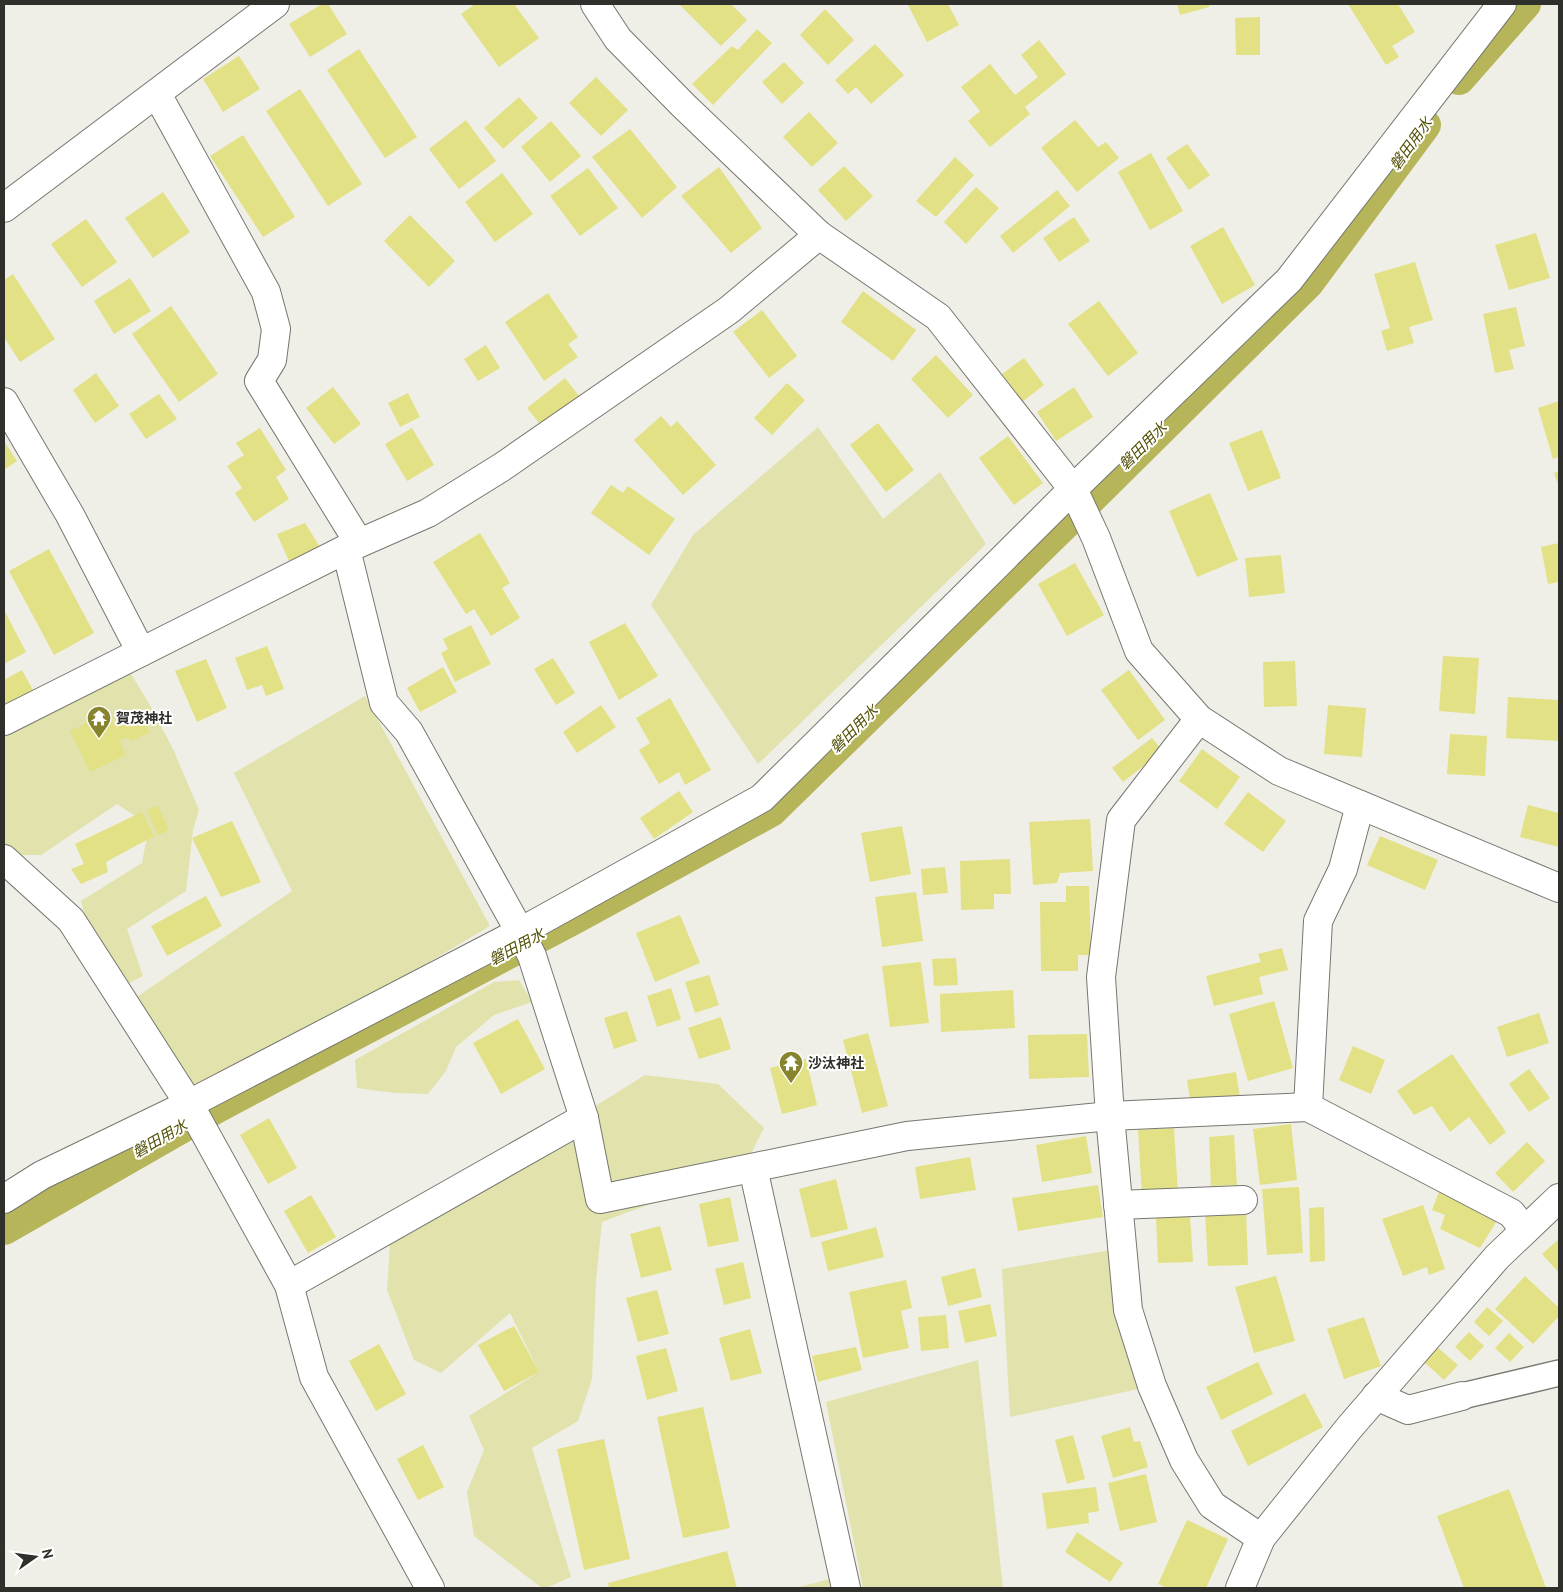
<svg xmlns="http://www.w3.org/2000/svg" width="1563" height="1592" font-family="'PT Sans','Noto Sans JP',sans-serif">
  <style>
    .green { fill: #e2e2ad }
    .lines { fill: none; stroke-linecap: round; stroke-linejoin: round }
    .canal { stroke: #b7b55a; stroke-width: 32 }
    .building { fill: #e2e185 }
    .pedestrian-casing { stroke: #767770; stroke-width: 28 }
    .minor-casing { stroke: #767770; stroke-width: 30 }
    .tertiary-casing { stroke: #767770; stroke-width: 30 }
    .pedestrian { stroke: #fff; stroke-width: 25 }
    .minor { stroke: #fff; stroke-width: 28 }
    .tertiary { stroke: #fff; stroke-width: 28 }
    .labels { text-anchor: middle; stroke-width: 4; stroke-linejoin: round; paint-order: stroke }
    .poi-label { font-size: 14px; font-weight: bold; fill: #2f2f2c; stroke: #fffffe; text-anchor: start }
    .water-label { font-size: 15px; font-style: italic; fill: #514f06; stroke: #fffffe }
  </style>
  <rect width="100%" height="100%" fill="#efefe7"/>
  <g class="green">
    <polygon points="818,427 883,519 940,472 986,544 758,764 651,605 693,535"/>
    <polygon points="123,661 150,705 173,749 199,810 193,830 186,891 127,929 143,976 116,990 98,963 81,901 142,863 149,825 117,804 41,855 4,855 4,724"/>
    <polygon points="365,696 490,926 189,1104 125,1005 292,891 234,773"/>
    <polygon points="519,980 532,1002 494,1015 456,1047 446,1071 428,1094 394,1093 357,1088 355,1060 494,982"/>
    <polygon points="645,1075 718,1084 764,1128 743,1169 602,1222 596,1281 592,1379 578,1421 532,1448 571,1577 546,1588 542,1588 474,1536 467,1492 484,1450 469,1416 539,1372 510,1313 441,1373 414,1360 387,1290 391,1227 501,1165"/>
    <polygon points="1122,1248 1152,1386 1010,1417 1002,1269"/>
    <polygon points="978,1360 1003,1588 863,1588 826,1402"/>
    <polygon points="830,1579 831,1588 795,1588"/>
  </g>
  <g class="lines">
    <g class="canal">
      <polyline points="1459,79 1525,4"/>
      <polyline points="4,1229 217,1107 571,920 771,811 1089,500 1308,283 1425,125"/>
    </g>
  </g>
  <g class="building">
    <polygon points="322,4 328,4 347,34 310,57 289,24"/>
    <polygon points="475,4 514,4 539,38 499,67 461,14"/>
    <polygon points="679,4 731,4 747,20 721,46"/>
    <polygon points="910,4 948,4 959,25 927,42 908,5"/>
    <polygon points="1177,4 1209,4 1209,7 1180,15"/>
    <polygon points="1348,4 1398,4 1415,32 1392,46 1399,57 1386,65"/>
    <polygon points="825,9 854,40 828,65 800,35"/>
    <polygon points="1260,17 1260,55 1236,55 1235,18"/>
    <polygon points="757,29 772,43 713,105 692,84 732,46 738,50"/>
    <polygon points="1039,40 1066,74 1025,107 1030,114 990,147 968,121 980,111 961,87 990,64 1015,95 1038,77 1021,55"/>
    <polygon points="875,44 904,75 871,104 856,87 848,94 835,80"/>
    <polygon points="359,49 417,137 385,158 327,70"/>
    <polygon points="239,56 260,89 223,112 203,79"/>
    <polygon points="784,62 804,83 782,104 762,82"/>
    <polygon points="596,77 628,110 601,136 569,103"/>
    <polygon points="300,89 362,184 328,206 266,111"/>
    <polygon points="519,97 538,118 503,149 484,128"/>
    <polygon points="809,112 838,143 812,167 783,137"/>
    <polygon points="466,120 496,161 459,189 429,149"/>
    <polygon points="1075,120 1098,147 1106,142 1119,158 1077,192 1041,148"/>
    <polygon points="551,121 581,156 550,182 521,147"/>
    <polygon points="630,129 677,187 642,218 592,157"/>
    <polygon points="243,135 295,217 263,237 210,156"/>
    <polygon points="1187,144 1210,175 1189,190 1166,158"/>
    <polygon points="1151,153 1183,211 1150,230 1118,172"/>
    <polygon points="955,157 974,175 936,217 916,201"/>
    <polygon points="844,166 873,196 846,221 818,190"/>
    <polygon points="719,167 762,228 731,253 681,196"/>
    <polygon points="588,168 618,208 580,236 550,196"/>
    <polygon points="502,173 533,214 495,242 465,202"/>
    <polygon points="976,187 999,208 966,244 944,222"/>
    <polygon points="1057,190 1070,206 1013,253 1000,236"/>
    <polygon points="163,192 190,232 153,258 125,218"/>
    <polygon points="410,215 455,261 429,287 384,241"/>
    <polygon points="1074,217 1090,241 1059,262 1043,238"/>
    <polygon points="86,219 117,262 82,287 51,244"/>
    <polygon points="1223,227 1255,285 1222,304 1190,246"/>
    <polygon points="1536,233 1550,278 1509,290 1495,245"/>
    <polygon points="1415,262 1433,320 1409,327 1414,343 1387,351 1381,331 1390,328 1374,274"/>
    <polygon points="13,274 55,339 20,362 4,337 4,280"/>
    <polygon points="130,278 151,311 114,334 94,301"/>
    <polygon points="863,291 916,330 893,361 841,322"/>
    <polygon points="548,293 578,337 568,344 578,357 544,381 505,322"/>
    <polygon points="1099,301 1138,353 1108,376 1068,324"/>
    <polygon points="171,306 218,374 179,402 132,334"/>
    <polygon points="1516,307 1525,346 1509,350 1514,369 1495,373 1483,314"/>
    <polygon points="762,310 797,356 769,378 733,332"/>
    <polygon points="486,345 500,368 478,381 464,359"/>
    <polygon points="936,355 973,395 948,418 911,379"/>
    <polygon points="1024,358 1044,385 1022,402 1002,374"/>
    <polygon points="96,373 119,406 95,423 73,390"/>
    <polygon points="565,378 580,397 543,428 527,408"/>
    <polygon points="787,383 805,400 772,435 754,418"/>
    <polygon points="333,387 361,424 334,444 306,408"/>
    <polygon points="1074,387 1093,417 1056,441 1037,412"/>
    <polygon points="408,393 420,417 400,427 388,403"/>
    <polygon points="159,394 177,419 146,439 129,414"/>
    <polygon points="1559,401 1559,457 1553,459 1538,408"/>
    <polygon points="661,416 671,427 677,421 716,465 683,495 634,440"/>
    <polygon points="878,423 914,470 886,492 850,445"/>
    <polygon points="260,428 286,470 276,477 289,499 254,522 235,493 242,488 227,466 244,455 236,443"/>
    <polygon points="412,428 434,465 407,481 385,444"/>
    <polygon points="1262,430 1281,478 1248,491 1229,443"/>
    <polygon points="1008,436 1043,483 1014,505 979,458"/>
    <polygon points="4,441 17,461 4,470"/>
    <polygon points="1559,471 1559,487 1554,473"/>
    <polygon points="611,485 623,493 628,486 675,519 649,555 591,513"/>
    <polygon points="1210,493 1238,560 1197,577 1169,511"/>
    <polygon points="305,523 320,547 289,561 277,534"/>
    <polygon points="480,533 510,583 502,588 520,618 491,636 474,609 466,614 433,562"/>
    <polygon points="1559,543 1559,582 1548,584 1541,547"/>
    <polygon points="49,549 94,633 54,655 9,571"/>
    <polygon points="1281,555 1285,593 1249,597 1245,558"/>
    <polygon points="1075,563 1104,615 1067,636 1038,584"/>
    <polygon points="4,610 26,652 4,664"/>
    <polygon points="625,623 658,676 619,700 589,642"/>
    <polygon points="471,625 491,664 455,682 441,653 448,649 443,639"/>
    <polygon points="267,646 284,689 266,696 262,685 247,690 235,658"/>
    <polygon points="1443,656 1479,658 1475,714 1439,711"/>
    <polygon points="553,658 575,693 556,705 534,669"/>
    <polygon points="206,659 227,708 197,722 175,671"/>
    <polygon points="1295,661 1297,706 1264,707 1263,662"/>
    <polygon points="443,667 457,692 420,712 407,688"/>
    <polygon points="22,670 34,692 7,707 4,701 4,680"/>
    <polygon points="1129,670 1165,720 1138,740 1101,690"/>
    <polygon points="1508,697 1559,700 1559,741 1506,738"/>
    <polygon points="670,698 711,770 685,785 679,772 659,784 639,750 650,743 636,718"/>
    <polygon points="601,705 616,727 577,753 563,732"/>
    <polygon points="1328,705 1366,708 1362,757 1324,754"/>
    <polygon points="138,708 150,732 131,741 127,737 119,741 126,755 90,772 70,731 109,712 114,724 116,723 115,719"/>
    <polygon points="1450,734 1487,736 1485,776 1447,774"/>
    <polygon points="1152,738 1163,751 1123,782 1112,768"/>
    <polygon points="1202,749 1240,777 1217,809 1179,781"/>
    <polygon points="679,791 693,812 654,839 640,818"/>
    <polygon points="1248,792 1286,821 1263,852 1224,824"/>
    <polygon points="1528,805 1559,813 1559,847 1520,837"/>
    <polygon points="158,806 169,830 158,835 147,810"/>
    <polygon points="142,812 154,836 106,862 108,872 81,884 71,869 84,864 75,844"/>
    <polygon points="1090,819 1093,871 1060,873 1057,883 1033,885 1029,822"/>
    <polygon points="232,821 261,882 221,897 192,838"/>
    <polygon points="902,826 911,874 870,882 861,833"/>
    <polygon points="1380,836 1438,860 1425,890 1367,865"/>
    <polygon points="1010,859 1011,894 994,894 994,909 961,910 960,861"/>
    <polygon points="945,867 948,893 923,895 921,869"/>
    <polygon points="1066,886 1089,886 1091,955 1078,955 1078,971 1041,971 1040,902 1066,902"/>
    <polygon points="916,892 923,941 882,947 875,897"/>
    <polygon points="206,896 222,926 167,956 151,926"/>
    <polygon points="680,915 700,963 655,982 636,933"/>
    <polygon points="1282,948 1288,970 1259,977 1263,994 1214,1006 1206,976 1261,962 1258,954"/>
    <polygon points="956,958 958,985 934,986 932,959"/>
    <polygon points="921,962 929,1023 890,1027 882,966"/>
    <polygon points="709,975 719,1005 695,1013 685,982"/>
    <polygon points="671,988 681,1019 657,1027 647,996"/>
    <polygon points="1013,990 1015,1028 941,1032 940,994"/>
    <polygon points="1274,1001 1293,1068 1248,1081 1229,1014"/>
    <polygon points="627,1011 637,1041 614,1049 604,1018"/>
    <polygon points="1539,1013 1549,1043 1507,1057 1497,1027"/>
    <polygon points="721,1017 731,1049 699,1059 688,1028"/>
    <polygon points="518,1019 545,1069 501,1094 473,1043"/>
    <polygon points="868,1033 888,1106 862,1113 843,1040"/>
    <polygon points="1087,1034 1089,1077 1029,1079 1028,1035"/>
    <polygon points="1353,1046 1385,1060 1371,1094 1339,1080"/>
    <polygon points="1452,1054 1506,1132 1490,1145 1469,1117 1450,1132 1432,1106 1414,1115 1397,1091"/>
    <polygon points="806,1059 817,1105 782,1114 770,1068"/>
    <polygon points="1529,1069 1550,1098 1529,1112 1509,1084"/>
    <polygon points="1236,1072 1240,1098 1191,1105 1187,1080"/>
    <polygon points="269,1118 297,1168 268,1184 240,1135"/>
    <polygon points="1291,1124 1297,1180 1260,1185 1253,1129"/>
    <polygon points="1174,1128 1178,1194 1142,1196 1138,1130"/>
    <polygon points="1234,1135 1237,1185 1211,1186 1209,1137"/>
    <polygon points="1086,1136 1092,1173 1042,1182 1036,1145"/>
    <polygon points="1527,1142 1545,1161 1513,1192 1495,1173"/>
    <polygon points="970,1157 976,1190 920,1199 915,1167"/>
    <polygon points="836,1179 848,1229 811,1238 799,1189"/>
    <polygon points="1098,1185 1103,1217 1018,1231 1012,1198"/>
    <polygon points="1299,1187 1303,1253 1267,1255 1262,1189"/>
    <polygon points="1439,1192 1498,1219 1480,1248 1440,1229 1445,1215 1432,1210"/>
    <polygon points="311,1195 336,1237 308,1253 284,1211"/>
    <polygon points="730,1197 739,1241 708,1247 699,1204"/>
    <polygon points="1423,1205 1445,1269 1429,1275 1427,1267 1403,1276 1382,1219"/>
    <polygon points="1324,1207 1325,1261 1310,1262 1309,1208"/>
    <polygon points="1246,1210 1248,1265 1208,1266 1205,1212"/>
    <polygon points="1190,1216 1193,1262 1158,1263 1156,1217"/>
    <polygon points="660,1226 672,1270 641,1278 630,1234"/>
    <polygon points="876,1227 884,1257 828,1271 821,1242"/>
    <polygon points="1559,1239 1559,1273 1542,1254"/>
    <polygon points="743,1262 751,1298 724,1305 715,1269"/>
    <polygon points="975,1268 982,1297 948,1306 941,1277"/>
    <polygon points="1276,1276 1295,1341 1254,1353 1235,1287"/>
    <polygon points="1525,1276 1559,1308 1559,1316 1533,1344 1495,1309"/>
    <polygon points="906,1280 912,1308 901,1311 909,1348 863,1358 849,1292"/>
    <polygon points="657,1290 669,1334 638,1342 626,1298"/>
    <polygon points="990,1304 997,1336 965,1343 958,1311"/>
    <polygon points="1487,1307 1503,1321 1489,1336 1474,1322"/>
    <polygon points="946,1315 949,1348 921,1351 918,1317"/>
    <polygon points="1364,1317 1381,1366 1344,1379 1327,1329"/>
    <polygon points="514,1326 539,1372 504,1391 478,1345"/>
    <polygon points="750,1329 762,1373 731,1381 719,1338"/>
    <polygon points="1469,1332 1484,1346 1470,1361 1455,1347"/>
    <polygon points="1509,1333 1524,1347 1510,1362 1495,1348"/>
    <polygon points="379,1344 406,1394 376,1411 349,1361"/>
    <polygon points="856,1347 862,1370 818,1382 812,1356"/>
    <polygon points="1437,1347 1458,1365 1444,1380 1423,1361"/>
    <polygon points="666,1348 678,1391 647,1400 636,1356"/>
    <polygon points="1258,1362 1273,1394 1221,1420 1206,1387"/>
    <polygon points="1305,1393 1323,1427 1248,1466 1231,1431"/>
    <polygon points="703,1407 730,1528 683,1538 657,1417"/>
    <polygon points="1130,1427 1134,1442 1140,1441 1148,1467 1113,1478 1101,1436"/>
    <polygon points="1073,1435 1085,1479 1067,1484 1055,1440"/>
    <polygon points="604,1439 630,1559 584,1570 557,1449"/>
    <polygon points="423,1445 444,1487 418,1500 397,1459"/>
    <polygon points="1146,1474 1157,1522 1120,1531 1108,1483"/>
    <polygon points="1096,1487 1099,1511 1088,1513 1089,1523 1047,1529 1042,1493"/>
    <polygon points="1509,1489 1546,1588 1464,1588 1437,1516"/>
    <polygon points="1187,1520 1228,1539 1206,1588 1167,1588 1158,1584"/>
    <polygon points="1077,1532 1123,1563 1110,1582 1065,1552"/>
    <polygon points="727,1551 737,1588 609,1588 608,1583"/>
  </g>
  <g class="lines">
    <defs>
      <polyline id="pedestrian" points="1462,1396 1559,1373"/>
      <g id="minor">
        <polyline points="595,4 618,39 684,106 819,235 938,317 1073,489 1096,538 1139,651 1199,719 1279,771 1559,888"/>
        <polyline points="157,94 266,292 276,329 272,360 259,381 359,543"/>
        <polyline points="4,208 275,4"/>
        <polyline points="4,402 70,515 141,652"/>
        <polyline points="346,549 384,703 409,732 520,932 532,956 584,1118 600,1199 907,1136 1110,1116 1308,1107"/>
        <polyline points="1199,719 1121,820 1101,977 1110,1116 1128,1310 1152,1386 1184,1460 1212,1505 1261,1538"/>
        <polyline points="4,721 346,549 428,513 502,467 729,310 819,235"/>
        <polyline points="1360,805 1343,869 1318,921 1308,1107 1511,1213 1525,1230"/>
        <polyline points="4,859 71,920 189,1104 289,1285 314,1377 430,1588"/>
        <polyline points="753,1168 846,1588"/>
        <polyline points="4,1199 42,1175 189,1104 520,932 762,798 1073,489 1289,280 1502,4"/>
        <polyline points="1118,1205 1243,1200"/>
        <polyline points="289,1285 584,1118"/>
        <polyline points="1376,1396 1408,1410 1462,1396"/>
      </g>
      <polyline id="tertiary" points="1240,1588 1261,1538 1349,1428 1497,1257 1559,1198"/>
    </defs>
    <use href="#pedestrian" class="pedestrian-casing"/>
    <use href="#minor" class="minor-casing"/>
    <use href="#tertiary" class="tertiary-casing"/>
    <use href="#pedestrian" class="pedestrian"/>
    <use href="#minor" class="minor"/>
    <use href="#tertiary" class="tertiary"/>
  </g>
  <defs>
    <symbol id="temple-pin" viewBox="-11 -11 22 30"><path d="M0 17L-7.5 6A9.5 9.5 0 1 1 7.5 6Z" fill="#87842d" stroke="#fffffe"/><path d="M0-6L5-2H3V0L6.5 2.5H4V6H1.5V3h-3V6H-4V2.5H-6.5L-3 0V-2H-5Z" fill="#fff"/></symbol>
  </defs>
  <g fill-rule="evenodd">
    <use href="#temple-pin" x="85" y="704" width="28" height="38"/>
    <use href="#temple-pin" x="777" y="1049" width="28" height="38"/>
  </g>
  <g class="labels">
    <g class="poi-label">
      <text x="116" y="723">賀茂神社</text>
      <text x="808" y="1068">沙汰神社</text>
    </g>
    <g class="water-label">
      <text transform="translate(1411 144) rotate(-54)" y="5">磐田用水</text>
      <text transform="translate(1143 446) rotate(-45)" y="5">磐田用水</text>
      <text transform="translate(854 729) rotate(-45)" y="5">磐田用水</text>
      <text transform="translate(517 947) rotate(-28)" y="5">磐田用水</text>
      <text transform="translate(160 1139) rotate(-30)" y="5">磐田用水</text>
    </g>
  </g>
  <rect width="1563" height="1592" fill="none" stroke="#2f2f2c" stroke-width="10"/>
  <g transform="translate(35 1557) rotate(76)" stroke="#fffffe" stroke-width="4" paint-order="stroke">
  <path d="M0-4L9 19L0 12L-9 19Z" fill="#2f2f2c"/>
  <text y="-8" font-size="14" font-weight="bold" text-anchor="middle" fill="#2f2f2c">N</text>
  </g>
</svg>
